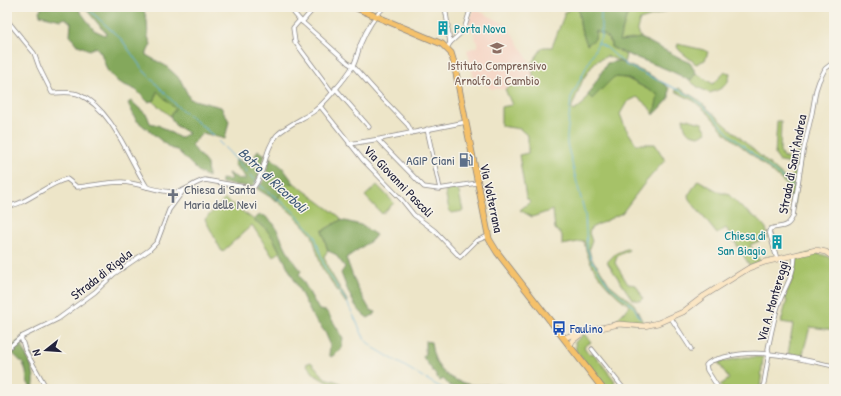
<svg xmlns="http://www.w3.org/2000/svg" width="841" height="396" font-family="'Patrick Hand',sans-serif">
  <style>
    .built { fill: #f5d3c2 }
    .green { fill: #a6c268; stroke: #647252 }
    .forest { fill: #84a85c; stroke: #53654c }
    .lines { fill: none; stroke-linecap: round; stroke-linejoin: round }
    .stream { stroke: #63b2dd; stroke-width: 1 }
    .street-casing { stroke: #888482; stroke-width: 5 }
    .secondary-casing { stroke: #888482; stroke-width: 6 }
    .primary-casing { stroke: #888482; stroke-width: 7 }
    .street { stroke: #fff; stroke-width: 3.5 }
    .secondary { stroke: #fbe6c4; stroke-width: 5 }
    .primary { stroke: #f5c16b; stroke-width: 5.5 }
    .labels { text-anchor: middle; stroke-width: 3; stroke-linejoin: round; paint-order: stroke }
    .culture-label { font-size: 13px; fill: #0d838f; stroke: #f7f3e8; text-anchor: start }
    .education-label { font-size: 13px; fill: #785e54; stroke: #f7f3e8 }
    .service-label { font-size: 13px; fill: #4e5e75; stroke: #f7f3e8; text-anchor: end }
    .street-label { font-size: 13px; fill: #22223b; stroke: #f7f3e8 }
    .worship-label { font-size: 13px; fill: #5b616d; stroke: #f7f3e8; text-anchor: start }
    .transit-label { font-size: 13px; fill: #164399; stroke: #f7f3e8; text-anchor: start }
    .water-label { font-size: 14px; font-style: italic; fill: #395474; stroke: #f7f3e8 }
  </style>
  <rect width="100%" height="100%" fill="#f7f3e8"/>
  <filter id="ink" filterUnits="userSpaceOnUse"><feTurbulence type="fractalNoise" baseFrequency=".025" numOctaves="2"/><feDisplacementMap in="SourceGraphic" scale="8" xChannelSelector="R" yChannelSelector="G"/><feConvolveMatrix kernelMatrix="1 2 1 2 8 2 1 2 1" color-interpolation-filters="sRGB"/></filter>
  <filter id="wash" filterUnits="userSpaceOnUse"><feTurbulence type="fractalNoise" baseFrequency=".012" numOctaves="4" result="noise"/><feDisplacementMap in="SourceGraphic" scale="16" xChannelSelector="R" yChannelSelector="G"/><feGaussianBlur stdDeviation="0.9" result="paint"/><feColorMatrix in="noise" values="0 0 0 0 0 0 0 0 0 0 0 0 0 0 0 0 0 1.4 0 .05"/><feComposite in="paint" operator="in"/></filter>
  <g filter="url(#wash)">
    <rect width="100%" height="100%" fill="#ede5c8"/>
    <polygon class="built" points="475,9 507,25 531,64 535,79 518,83 505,89 492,89 483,83 475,84 470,61 467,50 478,46 473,31 467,28 470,18"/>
    <g class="green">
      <path d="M 572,7 L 578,7 L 581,29 L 587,44 L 595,39 L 596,31 L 606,36 L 611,43 L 611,47 L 626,55 L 624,63 L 607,56 L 595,62 L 583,79 L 571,109 L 574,111 L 584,103 L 588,95 L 592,99 L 614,77 L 626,78 L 659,95 L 654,115 L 648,106 L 637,97 L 627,102 L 620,114 L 625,127 L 636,144 L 655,144 L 665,160 L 644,184 L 622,213 L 591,228 L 589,233 L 592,241 L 589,249 L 591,258 L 601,271 L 609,284 L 634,304 L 643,323 L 622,321 L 613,323 L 630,306 C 608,290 588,268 584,241 L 562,245 L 562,235 L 555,229 L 553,210 L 532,217 L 520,210 L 530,202 L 526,198 L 519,155 L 528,153 L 528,136 L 520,129 L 501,126 L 501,107 L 512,105 L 505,89 L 518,83 L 534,79 L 531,64 L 543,47 L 552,47 L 565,13 Z"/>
      <polygon points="619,7 659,7 665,12 640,20 637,29 641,38 619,41 628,12"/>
      <polygon points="678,44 704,50 708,52 705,60 696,64 680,51 677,47"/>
      <path d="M 725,72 L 730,73 C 729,86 721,89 710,93 L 699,88 L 690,81 L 696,73 L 713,84 Z"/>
      <polygon points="679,88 697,99 787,180 791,179 794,164 780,162 775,155 777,121 781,121 780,152 783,157 788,159 795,158 801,145 793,211 787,185 755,157 726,134 709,114 694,101 675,91"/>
      <polygon points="156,90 175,109 170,116 152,101 155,100"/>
      <path d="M 683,118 L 702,123 L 707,132 L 699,136 C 686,134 685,131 683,118 Z"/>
      <polygon points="698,180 721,193 727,193 742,208 759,220 766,228 768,237 750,245 760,261 750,266 726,228 717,234 689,199 688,196"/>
      <polygon points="294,183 340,217 341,220 322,231 328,251 324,256 328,268 348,302 346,303 322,268 312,235 294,215 277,201 283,190 284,184"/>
      <polygon points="377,185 394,203 382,214 365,196"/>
      <polygon points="458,188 463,211 452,213 449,210 445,191"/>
      <polygon points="225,199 264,227 273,238 280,252 273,257 252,225 222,252 205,219"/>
      <polygon points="628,248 629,250 617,256 615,263 628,284 636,285 643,298 640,301 632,299 607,262 615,254"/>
      <path d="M 811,253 C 819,254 829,255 834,261 L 834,330 L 810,327 L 802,357 L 788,354 L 793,324 L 781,322 L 787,300 L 784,298 L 792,280 L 797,260 L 800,256 Z"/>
      <polygon points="584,334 591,342 584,347 589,354 593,353 615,381 612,386 615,389 607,389 576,351 575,342"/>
      <path d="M 746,357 L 763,357 L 760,389 L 723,389 L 720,385 L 729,379 L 718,362 C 727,362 736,358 746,357 Z"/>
      <polygon points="311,362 325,378 338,382 350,389 338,389 315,375 306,364"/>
    </g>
    <g class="forest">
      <polygon points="42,7 77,7 94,30 105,35 106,33 84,7 143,7 147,21 148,37 151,44 146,55 166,66 180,79 190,99 221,107 229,121 225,139 203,133 191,145 207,164 208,177 199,172 177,150 170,148 136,120 128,103 131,101 147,115 150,123 158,125 180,138 188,133 175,125 170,116 175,109 157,91 155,100 148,102 136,90 118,82 107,70 101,53 96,47 89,50 76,44 70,35 71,23 65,18 61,20 40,15 39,11"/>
      <path d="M 578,7 L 619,7 L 628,12 L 619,41 L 641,38 L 690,63 L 696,73 L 690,81 C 666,66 637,60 611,47 L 611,43 L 606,36 L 596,31 L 595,39 L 587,45 L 581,29 Z"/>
      <path d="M 617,61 C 636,68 654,75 669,88 L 669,99 L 654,115 L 658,95 L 627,78 L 614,77 L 592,99 L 588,95 L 607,63 Z"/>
      <polygon points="258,150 265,155 258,177 254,185 251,187 221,183 221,179 229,180 231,179 228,173 239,179 245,180 245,177 234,164 237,159 245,164 252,161"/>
      <polygon points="270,157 282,167 294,183 284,184 283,190 277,201 257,189 264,180"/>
      <polygon points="260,215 265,216 274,224 289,254 301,271 299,274 319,310 326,311 328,313 343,338 341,350 331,357 329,355 330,344 325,332 313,317 273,238 264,227 254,220 257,217"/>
      <path d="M 341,220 L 361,225 L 376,235 L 372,240 L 346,258 L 357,287 L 370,310 L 376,312 L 375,314 L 368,318 C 353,309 347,288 341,273 L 345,267 L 335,254 L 328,251 L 322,231 Z"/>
      <path d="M 20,340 C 25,356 38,371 33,389 C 24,381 28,377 25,368 C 23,362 15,356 10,351 L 15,344 Z"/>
      <path d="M 425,341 L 431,342 C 434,368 446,380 472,385 C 482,386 492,383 501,385 C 505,385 509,388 513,389 L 461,389 L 450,386 L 443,379 L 440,381 L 423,357 L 425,353 Z"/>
    </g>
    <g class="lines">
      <g class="stream">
        <polyline points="86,7 122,40 143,70 178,107 207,130 230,153 256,182 292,210 314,234 325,268 347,302 365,340 374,348 438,386 445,389"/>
        <polyline points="601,7 601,37 571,98 567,136 567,144 585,214 587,248 591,259 609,286 634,307 640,319"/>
        <polyline points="598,43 607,48 626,65 691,96 711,113 727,132 793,187"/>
      </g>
    </g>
  </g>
  <g filter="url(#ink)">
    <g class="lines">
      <defs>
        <g id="street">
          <polyline points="292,7 294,13 300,20 348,63 353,66 380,96"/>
          <polyline points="445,7 448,26"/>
          <path d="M 7,20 L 34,53 L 39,67 L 52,93 C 61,93 72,91 80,95 C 113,110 128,158 147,187"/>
          <polyline points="300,20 293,28 295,42 332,92"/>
          <polyline points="302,22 315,7"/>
          <polyline points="448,29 450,43"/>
          <polyline points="447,48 450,43 464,30 471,7"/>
          <polyline points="335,88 369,127"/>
          <polyline points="382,98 408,125 412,133"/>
          <polyline points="320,106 363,160 402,200 414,215 435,231 460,257 476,241 488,236"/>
          <polyline points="427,129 440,189"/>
          <polyline points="378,140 424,187 438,189 477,183"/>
          <polyline points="349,144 380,139 466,122"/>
          <path d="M 7,206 C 24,206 48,183 67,179 L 77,187 C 91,186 107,182 122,182 C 141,183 158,193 177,192 C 187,191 194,182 205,180 L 250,188 L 254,187 C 266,171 264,150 277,135 C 286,126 302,119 313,112 C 324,104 346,78 353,66 C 357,59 358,50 361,43 C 366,31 374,17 384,7"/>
          <path d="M 777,259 L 769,231 L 770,229 C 781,225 787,230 793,216 L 803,152 L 812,113 L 816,90 L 819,81 L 825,69 L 834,62"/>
          <polyline points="671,318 691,349"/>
          <polyline points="21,337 25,350 47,389"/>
          <polyline points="7,349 21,337 58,319 95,292 114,274 149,250 157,242 169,210 183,191"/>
          <polyline points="592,349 624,389"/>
          <path d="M 719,389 L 707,370 L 706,365 C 711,359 718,359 725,357 C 761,347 798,359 834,366"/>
          <path d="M 763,389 L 769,353 L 768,349 C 771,334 774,318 779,303 C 785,287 795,273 795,255"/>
        </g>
        <g id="secondary">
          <polyline points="564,338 578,333 619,324 644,326 658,323 683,312 704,296 749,268 765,262 816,250 826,252 834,258"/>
          <polyline points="569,346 573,340 581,334"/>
        </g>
        <polyline id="primary" points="354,7 442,44 451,53 454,63 489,239 497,252 603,389"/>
      </defs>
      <use href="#street" class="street-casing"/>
      <use href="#secondary" class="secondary-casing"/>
      <use href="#primary" class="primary-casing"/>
      <use href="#street" class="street"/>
      <use href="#secondary" class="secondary"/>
      <use href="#primary" class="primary"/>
    </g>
  </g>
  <defs>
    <symbol id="building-bare" viewBox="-9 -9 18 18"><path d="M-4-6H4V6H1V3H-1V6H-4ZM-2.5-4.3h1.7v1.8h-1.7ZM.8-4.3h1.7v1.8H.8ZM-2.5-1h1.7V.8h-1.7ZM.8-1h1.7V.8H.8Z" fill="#0f9aa8" stroke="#f7f3e8" stroke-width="2.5" paint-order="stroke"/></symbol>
    <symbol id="school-bare" viewBox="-9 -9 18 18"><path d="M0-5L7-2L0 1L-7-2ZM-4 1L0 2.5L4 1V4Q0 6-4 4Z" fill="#8d6e63" stroke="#f7f3e8" stroke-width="2.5" paint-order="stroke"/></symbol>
    <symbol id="fuel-bare" viewBox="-9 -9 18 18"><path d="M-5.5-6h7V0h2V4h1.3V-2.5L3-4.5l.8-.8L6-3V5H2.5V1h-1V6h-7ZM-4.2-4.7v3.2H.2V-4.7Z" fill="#5c6f8a" stroke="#f7f3e8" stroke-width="2.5" paint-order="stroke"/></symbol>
    <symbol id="church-bare" viewBox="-9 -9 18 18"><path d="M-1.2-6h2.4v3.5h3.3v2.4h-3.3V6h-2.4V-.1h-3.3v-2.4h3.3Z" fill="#6b7280" stroke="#f7f3e8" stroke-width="2.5" paint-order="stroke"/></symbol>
    <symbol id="bus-bare" viewBox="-9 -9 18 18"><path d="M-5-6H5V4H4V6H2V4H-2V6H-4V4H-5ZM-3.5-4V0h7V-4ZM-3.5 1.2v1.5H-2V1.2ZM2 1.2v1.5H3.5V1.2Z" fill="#1a4fb4" stroke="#f7f3e8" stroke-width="2.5" paint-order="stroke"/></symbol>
  </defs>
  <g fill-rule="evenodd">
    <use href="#building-bare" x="433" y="18" width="20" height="20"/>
    <use href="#school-bare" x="487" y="38" width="20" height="20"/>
    <use href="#fuel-bare" x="456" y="150" width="20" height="20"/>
    <use href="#church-bare" x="163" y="186" width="20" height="20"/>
    <use href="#building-bare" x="767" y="232" width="20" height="20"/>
    <use href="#bus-bare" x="549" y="318" width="20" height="20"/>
  </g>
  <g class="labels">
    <g class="culture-label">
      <text x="454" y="33">Porta Nova</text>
      <text x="766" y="240" text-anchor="end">Chiesa di<tspan x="766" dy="15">San Biagio</tspan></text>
    </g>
    <g class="education-label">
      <text x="497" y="70">Istituto Comprensivo<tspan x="497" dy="15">Arnolfo di Cambio</tspan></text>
    </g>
    <g class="service-label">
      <text x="455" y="165">AGIP Ciani</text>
    </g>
    <g class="street-label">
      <text transform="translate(792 164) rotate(-79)" y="5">Strada di Sant'Andrea</text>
      <text transform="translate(399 181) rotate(46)" y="5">Via Giovanni Pascoli</text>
      <text transform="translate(492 198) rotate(78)" y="5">Via Volterrana</text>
      <text transform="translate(101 274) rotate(-38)" y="5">Strada di Rigola</text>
      <text transform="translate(772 301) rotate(-74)" y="5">Via A. Montereggi</text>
    </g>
    <g class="worship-label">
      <text x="184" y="194">Chiesa di Santa<tspan x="184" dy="15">Maria delle Nevi</tspan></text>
    </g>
    <g class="transit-label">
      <text x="570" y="333">Faulino</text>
    </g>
    <g class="water-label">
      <text transform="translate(273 180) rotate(43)" y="5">Botro di Ricorboli</text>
    </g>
  </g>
  <rect width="841" height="396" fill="none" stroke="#f7f3e8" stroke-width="24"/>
  <g transform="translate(46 350) rotate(253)" stroke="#f7f3e8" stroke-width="3" paint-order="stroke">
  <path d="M0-3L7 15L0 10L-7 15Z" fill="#22223b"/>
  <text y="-6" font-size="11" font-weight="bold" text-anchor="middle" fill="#22223b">N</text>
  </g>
</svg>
